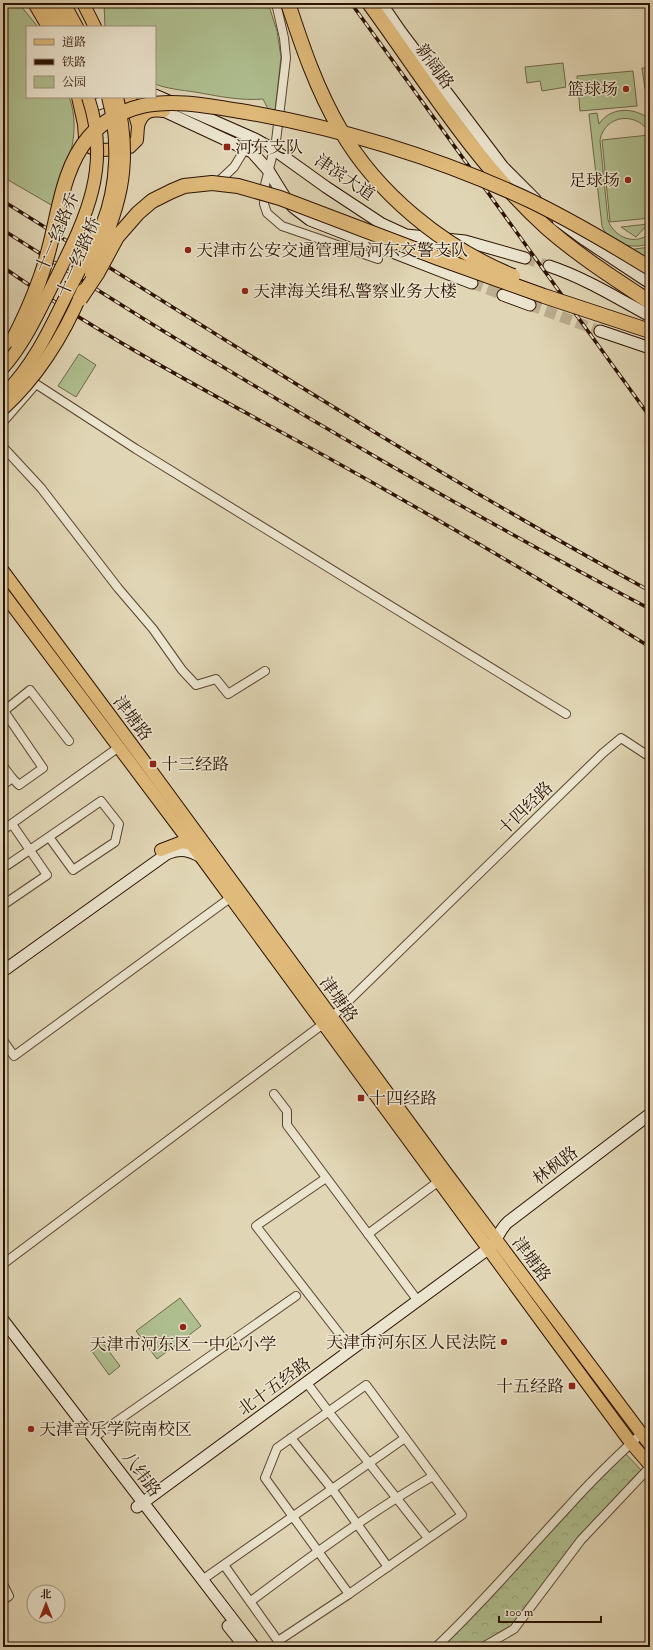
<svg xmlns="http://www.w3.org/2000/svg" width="653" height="1650" font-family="'IM FELL Double Pica','Noto Serif SC',serif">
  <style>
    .forest { fill: url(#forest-crowns); stroke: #6e6848 }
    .park { fill: #afbe8f; stroke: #6e6848 }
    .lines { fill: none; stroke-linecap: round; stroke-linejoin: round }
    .secondary-tunnel { stroke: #bcae90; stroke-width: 11; stroke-dasharray: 11 5.5; stroke-linecap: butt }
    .street-casing { stroke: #59432e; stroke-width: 10 }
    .secondary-casing { stroke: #2c1202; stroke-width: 13 }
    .primary-casing { stroke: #2c1202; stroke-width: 14 }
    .highway-casing { stroke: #2c1202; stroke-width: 16 }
    .street { stroke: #ebe4ce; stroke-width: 8 }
    .secondary { stroke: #ebe4ce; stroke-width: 11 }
    .primary { stroke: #e0ba7a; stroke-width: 12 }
    .highway { stroke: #e0ba7a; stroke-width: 14 }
    .rail-casing { stroke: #2c1202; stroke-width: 3.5 }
    .rail { stroke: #ebe4ce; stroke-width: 2; stroke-dasharray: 6; stroke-linecap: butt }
    .primary-bridge-casing { stroke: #2c1202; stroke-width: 14; stroke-linecap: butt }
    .highway-bridge-casing { stroke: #2c1202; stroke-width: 16; stroke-linecap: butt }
    .primary-bridge { stroke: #e0ba7a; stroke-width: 12 }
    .highway-bridge { stroke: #e0ba7a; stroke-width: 14 }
    .poi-dot { fill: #8f2418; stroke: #ebe4ce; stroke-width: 1.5 }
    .labels { text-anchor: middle; stroke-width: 3; stroke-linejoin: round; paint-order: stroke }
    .street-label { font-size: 17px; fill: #2c1202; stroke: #ebe4ce }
    .poi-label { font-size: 17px; fill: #2c1202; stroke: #ebe4ce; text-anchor: start }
  </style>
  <defs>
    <pattern id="forest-crowns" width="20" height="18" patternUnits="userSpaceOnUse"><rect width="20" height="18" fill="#afbe8f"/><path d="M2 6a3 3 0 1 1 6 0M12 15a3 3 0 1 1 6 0" fill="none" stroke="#97a27a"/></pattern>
  </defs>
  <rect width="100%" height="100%" fill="#e0d5b4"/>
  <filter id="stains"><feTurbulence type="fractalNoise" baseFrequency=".005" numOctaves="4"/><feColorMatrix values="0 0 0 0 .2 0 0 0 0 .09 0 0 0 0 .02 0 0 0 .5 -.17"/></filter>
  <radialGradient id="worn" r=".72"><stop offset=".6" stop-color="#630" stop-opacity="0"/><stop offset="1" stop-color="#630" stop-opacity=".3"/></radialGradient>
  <polygon class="forest" points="625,1453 641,1470 578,1538 512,1626 478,1647 436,1647 574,1502"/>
  <g class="park">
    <path d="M 3,3 L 15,3 L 20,5 L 38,27 L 27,27 L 27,97 L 69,97 C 83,133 65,172 53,206 L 3,177 Z"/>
    <path d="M 104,3 L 268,3 L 277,31 L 281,57 L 275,111 L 268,109 L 263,99 C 241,101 217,96 195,92 C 181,90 168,89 155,84 L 155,27 L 105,27 Z"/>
    <polygon points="563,63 566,87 542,91 540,81 527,83 525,67"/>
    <polygon points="642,68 650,68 650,92 645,89"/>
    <polygon points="633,71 637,106 580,111 577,76"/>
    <path d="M 648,108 L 650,108 L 650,134 C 638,111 605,114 600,140 L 608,220 C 614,238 636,246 650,233 L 650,243 C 633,251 608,243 602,226 L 589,114 L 597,113 L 599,124 C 610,107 633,107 648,118 Z"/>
    <polygon points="649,135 650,218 610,222 602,140"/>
    <polygon points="648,224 636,237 621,227"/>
    <polygon points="650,247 650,264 627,250"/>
    <polygon points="79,354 96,365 76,397 58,386"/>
    <polygon points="180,1298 201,1326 157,1359 136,1331"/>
    <polygon points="102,1342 120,1366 109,1375 91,1350"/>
  </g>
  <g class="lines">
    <g class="secondary-tunnel">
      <polyline points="525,258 549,266"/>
      <polyline points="472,283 503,295"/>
      <polyline points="530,305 600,331"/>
    </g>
    <defs>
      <g id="street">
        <polyline points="276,3 284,38 286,58 276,141 265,185 264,204 267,213 282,226 378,259"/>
        <polyline points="217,183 234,167 245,149"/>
        <polyline points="3,422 36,384 136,449 566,714"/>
        <polyline points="3,447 41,488 118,588 153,629 182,670 196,685 216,679 228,694 265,671"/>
        <polyline points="3,709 4,711 30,690 69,741"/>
        <polyline points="3,712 4,711 43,768 19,785 12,778"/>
        <polyline points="3,766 12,778 3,785"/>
        <polyline points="3,830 119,747"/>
        <path d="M 3,868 C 36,846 69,823 101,801 L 119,824 L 115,842 L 73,870 L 49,837"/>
        <polyline points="3,905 47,875 12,824"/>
        <polyline points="3,1040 14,1056 230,898"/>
        <polyline points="274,1094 287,1111 287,1125 418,1301"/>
        <polyline points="326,1178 256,1226 352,1350"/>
        <polyline points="368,1234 439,1181"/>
        <polyline points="3,1264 331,1018 603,753 621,738 650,757"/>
        <polyline points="307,1383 328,1411 428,1538"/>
        <polygon points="366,1385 462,1515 349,1594 265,1478 277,1448"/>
        <polyline points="93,1438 296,1296"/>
        <polyline points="291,1438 332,1489 388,1567"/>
        <polyline points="224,1565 278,1641 349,1594"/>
        <polyline points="202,1580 405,1438"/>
        <polyline points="3,1584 9,1596 3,1600"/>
        <path d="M 251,1601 C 310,1557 369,1513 433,1476"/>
        <path d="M 436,1647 C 483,1603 524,1554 568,1507 C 591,1481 616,1457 641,1434"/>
        <polyline points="483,1647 514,1629 581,1540 650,1467"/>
      </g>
      <g id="secondary">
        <polyline points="381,3 401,32 503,167 535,199"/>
        <polyline points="155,95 255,139 273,149 326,187 382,224 406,235 465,241 525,258"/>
        <polyline points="82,110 117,97"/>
        <polyline points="164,111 252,152 268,170 286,199 293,207 310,220 472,283"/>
        <polyline points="558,220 585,240 650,283"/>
        <path d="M 549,266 C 585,278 617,298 650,316"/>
        <polyline points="503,295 530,305"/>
        <polyline points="600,331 650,348"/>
        <path d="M 169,853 C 182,848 190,851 201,857"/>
        <polyline points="3,971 175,848"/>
        <polyline points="3,1320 254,1647"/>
        <path d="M 137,1507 L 488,1249 C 499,1239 498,1231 508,1222 L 650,1114"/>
        <polyline points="228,1626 245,1647"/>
      </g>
      <g id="primary">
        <polyline points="34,3 48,27"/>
        <polyline points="45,3 57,27"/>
        <polyline points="55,3 67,27"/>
        <polyline points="64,3 77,27"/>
        <polyline points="83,3 95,27"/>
        <polyline points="78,97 84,124 85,138 90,147 94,149 102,150 121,149 130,147 137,140 138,126 130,97"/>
        <path d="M 138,126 C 142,112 150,109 164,111"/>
        <polyline points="3,571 147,765 447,1174 650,1445"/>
        <polyline points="3,593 201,857 558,1344 631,1443 650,1465"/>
        <polyline points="161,850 182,842 194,844"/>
      </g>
      <g id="highway">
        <path d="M 369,3 C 425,80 476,164 547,228 C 579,256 615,279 650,302"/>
        <polyline points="3,356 13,340"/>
      </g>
    </defs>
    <use href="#street" class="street-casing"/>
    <use href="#secondary" class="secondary-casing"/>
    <use href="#primary" class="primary-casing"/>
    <use href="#highway" class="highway-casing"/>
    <use href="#street" class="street"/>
    <use href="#secondary" class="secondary"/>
    <use href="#primary" class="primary"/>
    <use href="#highway" class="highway"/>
    <defs>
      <g id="rail">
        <polyline points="351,3 650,417"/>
        <path d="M 3,201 C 216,334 429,471 650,591"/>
        <path d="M 3,230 C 71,273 139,317 208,358 C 353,445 500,530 650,609"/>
        <path d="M 3,267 C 105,339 216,396 325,456 C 435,517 543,581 650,647"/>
      </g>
    </defs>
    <use href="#rail" class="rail-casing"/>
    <use href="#rail" class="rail"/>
    <defs>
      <g id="primary-bridge">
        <path d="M 91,273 C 119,208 134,169 117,97"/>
        <path d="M 3,368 C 24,344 37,316 51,288 C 83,223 113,171 88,97"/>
        <path d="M 3,395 C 31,368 48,333 65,298 C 77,274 91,250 102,225 C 118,185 119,138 108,97"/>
        <path d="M 3,409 C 38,377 65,333 83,290"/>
      </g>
      <g id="highway-bridge">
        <path d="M 288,3 C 302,46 317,90 340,129 C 377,194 444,248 513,276"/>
        <polyline points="80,299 98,272 117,237 138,213 152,201 172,191 184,186 212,183 238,186 280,198 438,258 544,296 650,331"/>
        <path d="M 13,340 C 28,311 41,281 49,249 C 59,212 63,167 89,137 C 103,121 122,111 142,106 C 174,99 208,106 240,111 C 341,128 439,158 531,201 C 572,221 611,244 650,268"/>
      </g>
    </defs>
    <use href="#primary-bridge" class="primary-bridge-casing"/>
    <use href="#highway-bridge" class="highway-bridge-casing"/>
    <use href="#primary-bridge" class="primary-bridge"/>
    <use href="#highway-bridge" class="highway-bridge"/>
  </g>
  <g class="poi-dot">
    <circle cx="626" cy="89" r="4"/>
    <rect x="223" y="143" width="8" height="8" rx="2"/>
    <circle cx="628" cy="180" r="4"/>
    <circle cx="188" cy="250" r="4"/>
    <circle cx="245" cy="291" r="4"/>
    <rect x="149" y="760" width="8" height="8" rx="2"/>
    <rect x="357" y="1094" width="8" height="8" rx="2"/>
    <circle cx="183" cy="1327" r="4"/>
    <circle cx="504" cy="1342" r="4"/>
    <rect x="568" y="1382" width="8" height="8" rx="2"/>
    <circle cx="31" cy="1429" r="4"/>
  </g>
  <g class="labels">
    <g class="street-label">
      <text transform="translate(435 66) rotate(54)" y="6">新阔路</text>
      <text transform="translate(345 177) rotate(34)" y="6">津滨大道</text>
      <text transform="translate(57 232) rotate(-67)" y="6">十一经路乔</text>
      <text transform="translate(78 257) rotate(-67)" y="6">十一经路桥</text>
      <text transform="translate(133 718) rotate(53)" y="6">津塘路</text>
      <text transform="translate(525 808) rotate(-44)" y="6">十四经路</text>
      <text transform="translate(339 999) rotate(54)" y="6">津塘路</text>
      <text transform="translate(555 1165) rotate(-37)" y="6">林枫路</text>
      <text transform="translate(532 1259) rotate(53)" y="6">津塘路</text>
      <text transform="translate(274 1386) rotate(-36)" y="6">北十五经路</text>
      <text transform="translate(142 1474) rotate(53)" y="6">八纬路</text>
    </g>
    <g class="poi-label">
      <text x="618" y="95" text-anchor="end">篮球场</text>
      <text x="235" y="153">河东支队</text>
      <text x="620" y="186" text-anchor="end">足球场</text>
      <text x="196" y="256">天津市公安交通管理局河东交警支队</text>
      <text x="253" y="297">天津海关缉私警察业务大楼</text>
      <text x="161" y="770">十三经路</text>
      <text x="369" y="1104">十四经路</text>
      <text x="496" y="1348" text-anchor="end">天津市河东区人民法院</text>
      <text x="183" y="1350" text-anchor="middle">天津市河东区一中心小学</text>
      <text x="564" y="1392" text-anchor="end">十五经路</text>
      <text x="39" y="1435">天津音乐学院南校区</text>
    </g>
  </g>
  <rect width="653" height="1650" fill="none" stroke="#e0d5b4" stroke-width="16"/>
  <rect x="4" y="4" width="645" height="1642" fill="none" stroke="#2c1202" stroke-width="2"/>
  <rect x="8" y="8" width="637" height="1634" fill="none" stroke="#2c1202"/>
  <rect x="26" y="26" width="130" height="72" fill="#ebe4ce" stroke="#9f907c"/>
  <rect x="34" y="39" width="20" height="6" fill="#e0ba7a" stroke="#9f907c"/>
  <text x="62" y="46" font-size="12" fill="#2c1202">道路</text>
  <rect x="34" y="59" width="20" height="6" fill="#2c1202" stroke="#9f907c"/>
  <text x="62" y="66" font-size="12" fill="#2c1202">铁路</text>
  <rect x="34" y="76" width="20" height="12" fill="#afbe8f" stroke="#9f907c"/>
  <text x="62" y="86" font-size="12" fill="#2c1202">公园</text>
  <g transform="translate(46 1604)"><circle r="19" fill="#ebe4ce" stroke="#9f907c"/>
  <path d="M0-3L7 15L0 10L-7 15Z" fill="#8f2418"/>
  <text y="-6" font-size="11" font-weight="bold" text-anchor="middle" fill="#2c1202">北</text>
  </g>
  <path d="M499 1616v6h102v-6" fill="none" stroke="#2c1202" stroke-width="2"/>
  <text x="505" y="1616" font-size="12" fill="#2c1202" stroke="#ebe4ce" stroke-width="3" paint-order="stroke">100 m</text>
  <rect width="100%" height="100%" filter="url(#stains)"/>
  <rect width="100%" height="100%" fill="url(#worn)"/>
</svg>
